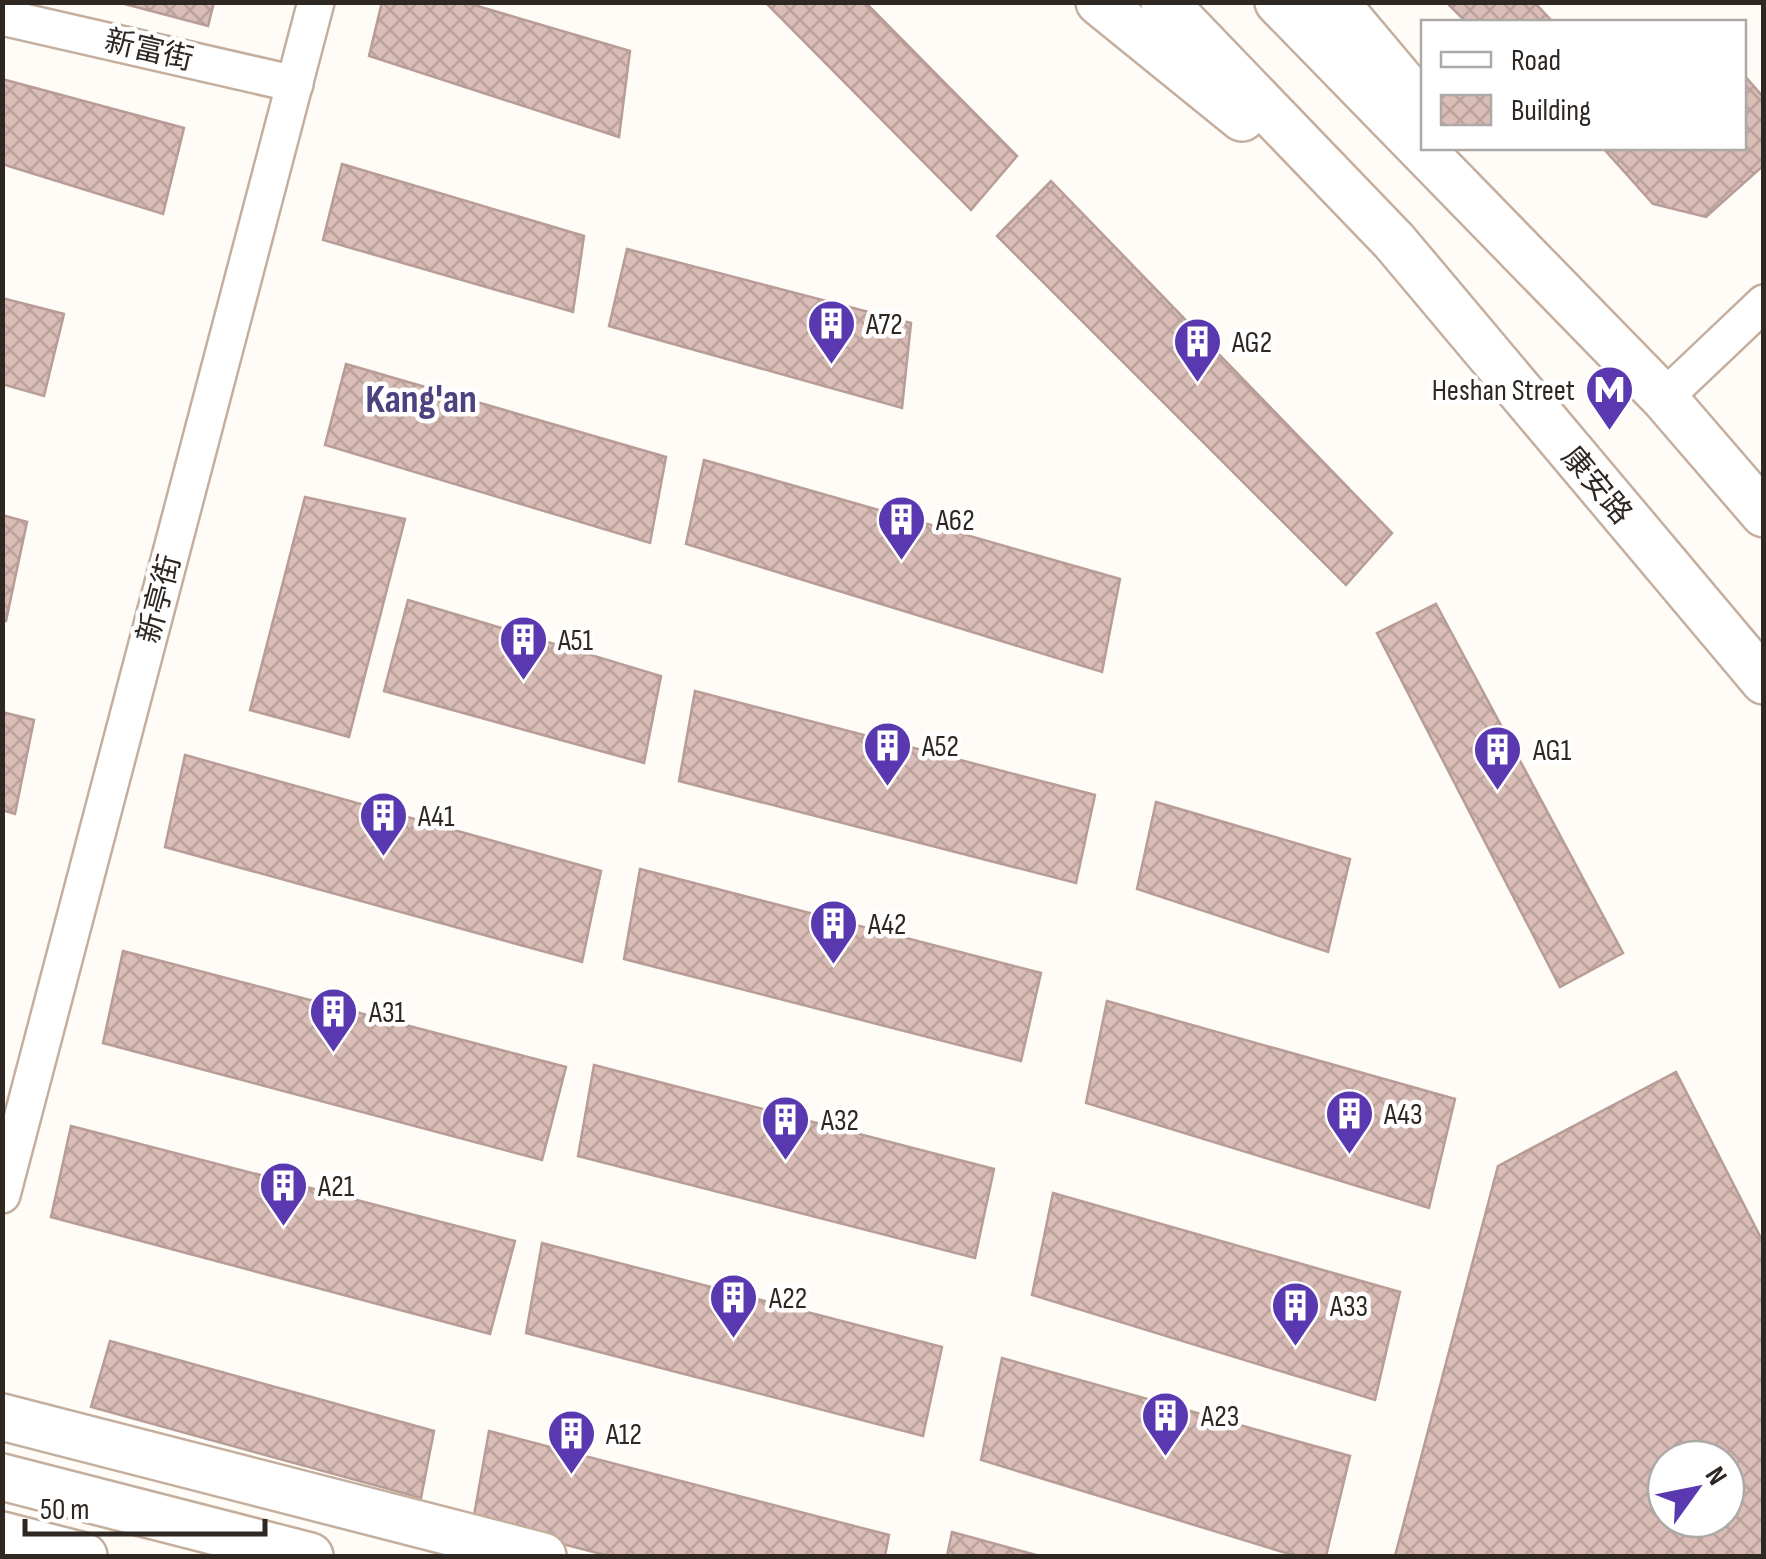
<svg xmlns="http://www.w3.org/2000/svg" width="1766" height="1559" font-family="'Sofia Sans Condensed','Noto Sans SC',sans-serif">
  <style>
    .building { fill: url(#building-cross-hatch); stroke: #b89d97; stroke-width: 2.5; fill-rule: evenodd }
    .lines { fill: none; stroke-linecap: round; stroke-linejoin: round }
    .minor-casing { stroke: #c4af9e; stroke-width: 40 }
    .major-casing { stroke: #c4af9e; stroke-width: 50 }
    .minor { stroke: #fff; stroke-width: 35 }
    .major { stroke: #fff; stroke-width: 45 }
    .labels { text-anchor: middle; stroke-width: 9; stroke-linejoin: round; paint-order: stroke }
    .street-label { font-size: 30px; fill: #2f2721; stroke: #fff }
    .poi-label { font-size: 30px; fill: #2f2721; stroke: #fff; text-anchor: start }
    .district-label { font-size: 40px; font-weight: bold; fill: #4d417f; stroke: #fff }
  </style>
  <defs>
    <pattern id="building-cross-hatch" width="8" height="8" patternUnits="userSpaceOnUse" patternTransform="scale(2.5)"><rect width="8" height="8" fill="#d9bdb6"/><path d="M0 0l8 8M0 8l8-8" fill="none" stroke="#bba29c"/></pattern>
  </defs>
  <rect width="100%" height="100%" fill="#fffbf7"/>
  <g class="building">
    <polygon points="117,2 214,2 208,26"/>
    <polygon points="382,2 464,2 630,51 619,137 369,56"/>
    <polygon points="765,2 865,2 1017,156 971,210"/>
    <polygon points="1446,2 1534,2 1550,19 1547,22 1466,22"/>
    <polygon points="1744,75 1764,98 1764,165 1706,217 1653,204 1603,148 1744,148"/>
    <polygon points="2,79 184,128 163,214 2,164"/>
    <polygon points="342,164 584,236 573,312 323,240"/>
    <polygon points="1051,181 1392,533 1346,585 997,236"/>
    <polygon points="627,249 911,323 902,408 609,326"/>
    <polygon points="2,298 64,314 44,396 2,384"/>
    <polygon points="346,364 666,457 650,543 325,445"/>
    <polygon points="704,460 1120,579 1102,672 686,544"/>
    <polygon points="305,497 405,519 349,737 250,710"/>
    <polygon points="2,515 27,522 6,621 2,620"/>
    <polygon points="408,600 661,676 644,763 384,691"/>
    <polygon points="1436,604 1623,953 1560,987 1377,633"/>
    <polygon points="695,691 1095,795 1076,883 679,781"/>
    <polygon points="2,712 34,720 15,814 2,810"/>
    <polygon points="185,755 601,871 582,962 165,847"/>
    <polygon points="1156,802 1350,859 1328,952 1137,889"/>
    <polygon points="640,869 1041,973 1021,1061 624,959"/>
    <polygon points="123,951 566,1067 542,1160 103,1043"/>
    <polygon points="1107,1001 1455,1099 1429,1208 1086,1103"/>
    <polygon points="594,1065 994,1169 975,1258 578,1156"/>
    <path d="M 1676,1072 L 1764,1244 L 1764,1556 L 1395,1556 L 1498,1166 ZM 1666,1459 L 1726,1459 L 1726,1519 L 1666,1519 Z"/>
    <polygon points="71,1126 515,1241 490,1334 51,1217"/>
    <polygon points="1053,1193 1400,1292 1375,1400 1032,1295"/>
    <polygon points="542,1243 942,1347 923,1436 526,1333"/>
    <polygon points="110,1341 434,1431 421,1498 91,1407"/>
    <polygon points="1002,1358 1350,1456 1326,1556 1296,1556 981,1460"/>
    <polygon points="489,1431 889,1535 885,1556 609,1556 473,1521"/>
    <polygon points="952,1532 1040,1556 947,1556"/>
  </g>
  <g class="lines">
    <defs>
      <g id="minor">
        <polyline points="2,17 295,84"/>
        <polyline points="1664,398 1764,303"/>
        <polyline points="2,1195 316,2"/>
      </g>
      <g id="major">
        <polyline points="1099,2 1242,118"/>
        <polyline points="1164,2 1394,241 1764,681"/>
        <polyline points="1278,2 1664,398 1764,514"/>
        <polyline points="1335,2 1424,108"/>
        <polyline points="2,1417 543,1556"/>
        <polyline points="2,1477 310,1556"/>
        <polyline points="2,1535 84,1556"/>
      </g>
    </defs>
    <use href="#minor" class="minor-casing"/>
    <use href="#major" class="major-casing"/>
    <use href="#minor" class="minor"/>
    <use href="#major" class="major"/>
  </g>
  <defs>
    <symbol id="building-pin" viewBox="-11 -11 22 30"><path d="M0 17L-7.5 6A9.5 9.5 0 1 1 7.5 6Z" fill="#5a38b0" stroke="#fff"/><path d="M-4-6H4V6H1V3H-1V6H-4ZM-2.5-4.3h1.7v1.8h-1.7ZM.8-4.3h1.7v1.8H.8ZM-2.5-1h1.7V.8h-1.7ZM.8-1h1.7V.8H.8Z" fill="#fff"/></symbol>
    <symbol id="metro-pin" viewBox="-11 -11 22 30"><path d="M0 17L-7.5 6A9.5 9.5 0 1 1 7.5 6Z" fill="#5a38b0" stroke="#fff"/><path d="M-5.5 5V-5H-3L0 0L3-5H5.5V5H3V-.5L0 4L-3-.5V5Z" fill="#fff"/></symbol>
  </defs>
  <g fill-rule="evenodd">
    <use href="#building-pin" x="804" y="296" width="55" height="75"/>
    <use href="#building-pin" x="1170" y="314" width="55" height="75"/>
    <use href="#metro-pin" x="1582" y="362" width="55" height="75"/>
    <use href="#building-pin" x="874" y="492" width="55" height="75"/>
    <use href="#building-pin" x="496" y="612" width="55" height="75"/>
    <use href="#building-pin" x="860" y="718" width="55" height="75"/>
    <use href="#building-pin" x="1470" y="722" width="55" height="75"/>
    <use href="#building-pin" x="356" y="788" width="55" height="75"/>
    <use href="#building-pin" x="806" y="896" width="55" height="75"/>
    <use href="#building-pin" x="306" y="984" width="55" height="75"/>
    <use href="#building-pin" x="1322" y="1086" width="55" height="75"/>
    <use href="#building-pin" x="758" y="1092" width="55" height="75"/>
    <use href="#building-pin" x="256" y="1158" width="55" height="75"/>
    <use href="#building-pin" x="706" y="1270" width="55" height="75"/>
    <use href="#building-pin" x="1268" y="1278" width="55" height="75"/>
    <use href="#building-pin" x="1138" y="1388" width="55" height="75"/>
    <use href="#building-pin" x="544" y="1406" width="55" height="75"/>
  </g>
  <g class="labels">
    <g class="street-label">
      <text transform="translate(149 50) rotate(13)" y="10">新富街</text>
      <text transform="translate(1597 485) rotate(50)" y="10">康安路</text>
      <text transform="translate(159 599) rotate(-75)" y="10">新亭街</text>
    </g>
    <g class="poi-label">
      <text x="866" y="334">A72</text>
      <text x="1232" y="352">AG2</text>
      <text x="1575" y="400" text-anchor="end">Heshan Street</text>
      <text x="936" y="530">A62</text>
      <text x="558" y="650">A51</text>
      <text x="922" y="756">A52</text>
      <text x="1533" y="760">AG1</text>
      <text x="418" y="826">A41</text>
      <text x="868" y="934">A42</text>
      <text x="369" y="1022">A31</text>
      <text x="1384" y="1124">A43</text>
      <text x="821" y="1130">A32</text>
      <text x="318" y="1196">A21</text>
      <text x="769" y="1308">A22</text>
      <text x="1330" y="1316">A33</text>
      <text x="1201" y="1426">A23</text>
      <text x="606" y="1444">A12</text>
    </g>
    <g class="district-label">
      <text x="421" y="412">Kang'an</text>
    </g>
  </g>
  <rect width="1766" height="1559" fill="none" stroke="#2f2721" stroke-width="10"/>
  <rect x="1421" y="20" width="325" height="130" fill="#ffffff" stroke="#aca9a6" stroke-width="2.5"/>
  <rect x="1441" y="52" width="50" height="15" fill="#ffffff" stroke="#aca9a6" stroke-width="2.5"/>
  <text x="1511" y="70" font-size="30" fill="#2f2721">Road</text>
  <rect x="1441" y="95" width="50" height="30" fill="url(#building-cross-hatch)" stroke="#aca9a6" stroke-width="2.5"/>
  <text x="1511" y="120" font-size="30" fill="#2f2721">Building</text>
  <g transform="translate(1696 1489) rotate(57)"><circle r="48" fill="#ffffff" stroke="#aca9a6" stroke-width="2.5"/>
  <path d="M0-8L18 38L0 25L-18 38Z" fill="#5a38b0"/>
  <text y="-15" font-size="28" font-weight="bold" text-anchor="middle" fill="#2f2721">N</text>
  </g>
  <path d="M25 1519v15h240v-15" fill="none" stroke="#2f2721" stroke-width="5"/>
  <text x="40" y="1519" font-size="30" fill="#2f2721" stroke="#ffffff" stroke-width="8" paint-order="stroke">50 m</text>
</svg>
